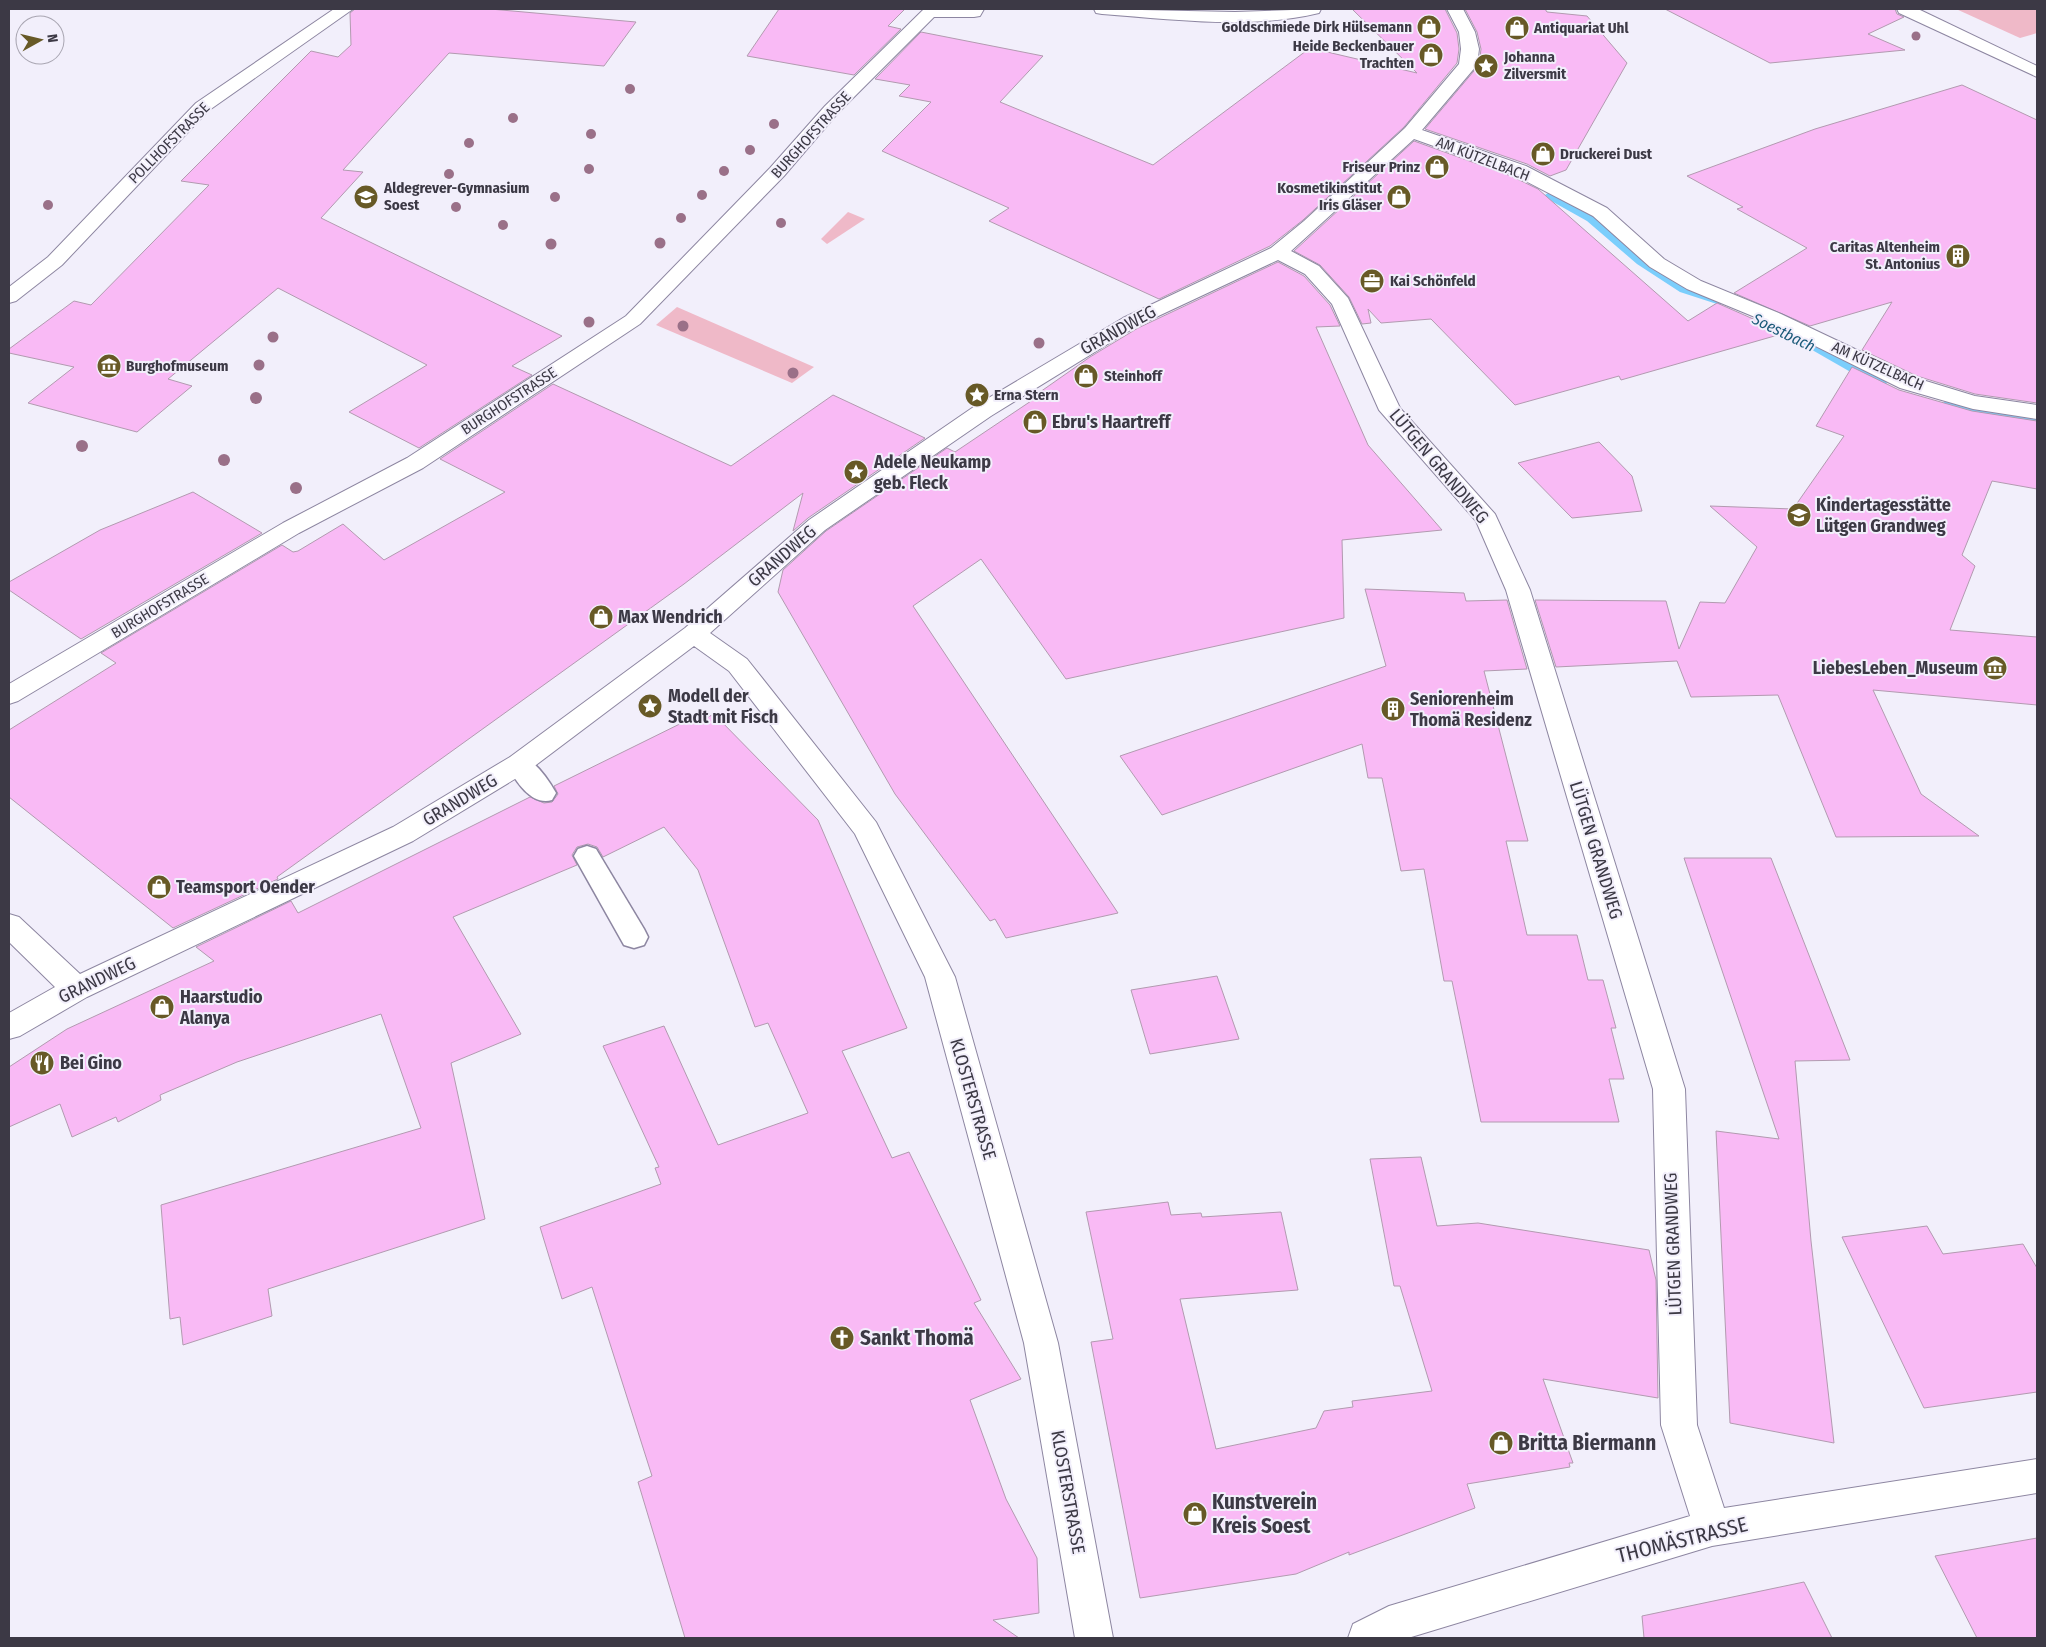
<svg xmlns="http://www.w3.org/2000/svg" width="2046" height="1647" font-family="'Fira Sans Condensed',sans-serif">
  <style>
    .green { fill: #efb9c8 }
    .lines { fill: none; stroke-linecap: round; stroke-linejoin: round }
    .stream { fill: #7bcefc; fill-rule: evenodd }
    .building { fill: #f9baf5; stroke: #b29ab0 }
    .lane-casing { stroke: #8d86a1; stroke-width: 3 }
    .street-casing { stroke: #8d86a1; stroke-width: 2 }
    .lane { fill: #fff; fill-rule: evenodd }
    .street { fill: #fff; fill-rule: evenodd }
    .tree { fill: #9a7088 }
    .labels { text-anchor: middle; stroke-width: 4; stroke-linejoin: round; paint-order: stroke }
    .far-poi-label { font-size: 15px; font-weight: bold; fill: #3c3945; stroke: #f2effb; text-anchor: start }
    .far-street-label { font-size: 15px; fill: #3c3945; stroke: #f2effb }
    .far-water-label { font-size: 16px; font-style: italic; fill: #1b5a79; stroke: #f2effb }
    .street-label { font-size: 18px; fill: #3c3945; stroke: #f2effb }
    .poi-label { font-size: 18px; font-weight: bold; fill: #3c3945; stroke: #f2effb; text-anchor: start }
    .near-poi-label { font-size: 21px; font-weight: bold; fill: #3c3945; stroke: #f2effb; text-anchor: start }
    .near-street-label { font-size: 21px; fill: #3c3945; stroke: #f2effb }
  </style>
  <rect width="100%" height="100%" fill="#f2effb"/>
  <g class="green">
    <polygon points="1956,9 2037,9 2037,33 2020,38"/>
    <polygon points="848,212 865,219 827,244 821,239"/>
    <polygon points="677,307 814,367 792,383 656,325"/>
  </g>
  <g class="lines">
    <g class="stream">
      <path d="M 1551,191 C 1586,200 1618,236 1646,257 C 1670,276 1696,288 1725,298 L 1727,301 L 1720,305 L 1680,292 L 1637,264 L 1587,221 L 1546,198 L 1545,195 Z"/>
      <polygon points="1798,332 1885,380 1887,383 1885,386 1875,386 1793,339 1791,336 1793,333"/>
      <polygon points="1946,401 2037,418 2037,426 1941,408 1939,405"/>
    </g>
  </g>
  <g class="building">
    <polygon points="355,9 490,9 636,22 604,66 449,53 343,170 363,172 321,218 562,336 512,366 532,375 419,448 349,412 427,365 278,288 168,379 192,386 137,432 28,403 74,367 9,353 9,349 74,301 91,305 209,185 181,181 311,51 338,57 351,45 350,13"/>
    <polygon points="779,9 905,9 888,26 901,29 854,75 747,56"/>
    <polygon points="1352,9 1445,9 1457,33 1459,49 1457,63 1404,127 1303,220 1270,246 1159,299 989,221 1009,208 882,151 931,102 899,96 910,85 875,79 921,32 1043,56 1000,102 1153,165 1310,48 1417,73"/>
    <polygon points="1465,9 1545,9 1547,12 1587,16 1627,63 1566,170 1550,176 1527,164 1425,129 1479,65 1481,49 1477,32"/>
    <polygon points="1665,9 1895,9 1897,14 1904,17 1868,34 1905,50 1770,63"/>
    <polygon points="1962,85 2037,120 2037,403 1975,394 1917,376 1862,350 1892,302 1810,326 1734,293 1807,248 1737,209 1743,207 1687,176 1815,129"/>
    <polygon points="1414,141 1511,176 1538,189 1688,321 1717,303 1785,333 1621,380 1619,376 1515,405 1431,319 1381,323 1368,309 1371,323 1362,324 1349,297 1320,265 1294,251"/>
    <polygon points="1278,262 1304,276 1330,305 1340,326 1316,327 1368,445 1442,530 1342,540 1344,618 1066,679 981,559 913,606 1118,913 1006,938 995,919 990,921 895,794 778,592 783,570 826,531 947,448 955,452 1043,393 1040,392 1090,357 1138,328"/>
    <polygon points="1852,367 1899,390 1972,411 2037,421 2037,489 1992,481 1962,555 1975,566 1950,630 2037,637 2037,705 1873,690 1921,794 1979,836 1836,837 1778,695 1691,697 1677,661 1556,667 1535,600 1666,601 1679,649 1700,602 1725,603 1757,547 1710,506 1793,509 1844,436 1816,426"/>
    <polygon points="553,384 731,466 833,395 925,438 808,518 793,531 803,493 684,584 277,877 278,879 173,928 9,797 9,730 116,663 101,653 282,545 293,552 298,551 343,524 384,560 505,492 440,459"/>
    <polygon points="1599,442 1632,476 1642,511 1572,518 1518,463"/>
    <polygon points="193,492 262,533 81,639 9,590 9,582 100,530"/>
    <polygon points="1365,589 1464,593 1466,601 1507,600 1527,669 1484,671 1528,841 1506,841 1527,935 1577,935 1588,980 1603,980 1616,1028 1611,1028 1624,1079 1609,1079 1619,1122 1481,1122 1452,981 1444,981 1424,869 1401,871 1382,778 1368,778 1362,744 1162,815 1120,756 1386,666"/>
    <polygon points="702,713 706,718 714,714 818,820 907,1028 842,1051 892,1158 909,1152 981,1300 974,1303 1021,1379 970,1400 1006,1499 1037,1558 1039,1613 993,1620 1019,1638 685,1638 638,1482 652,1476 592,1287 562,1299 540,1227 661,1184 655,1168 659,1167 603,1046 664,1026 718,1145 808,1113 768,1023 755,1027 698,870 664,827 603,857 597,847 588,844 577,847 572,855 577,865 453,917 521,1034 451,1063 485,1219 268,1289 272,1316 183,1345 180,1317 170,1319 161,1205 421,1128 381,1014 237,1062 160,1095 161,1100 118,1122 116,1117 72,1137 60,1104 9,1127 9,1067 67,1029 214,961 196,947 291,901 298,913 530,797 544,803 552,802 558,794 554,786"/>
    <polygon points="1684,858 1771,858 1850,1060 1795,1061 1811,1241 1834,1443 1730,1423 1716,1131 1779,1139"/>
    <polygon points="1217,976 1239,1039 1150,1054 1131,990"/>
    <polygon points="1421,1157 1437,1226 1478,1223 1649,1250 1656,1280 1658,1398 1543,1379 1573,1463 1569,1463 1570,1467 1467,1484 1475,1508 1349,1555 1349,1552 1296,1574 1140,1598 1091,1342 1113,1339 1086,1212 1168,1202 1171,1215 1201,1213 1202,1217 1281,1212 1298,1290 1180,1299 1216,1449 1316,1428 1324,1411 1353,1407 1352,1401 1432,1391 1400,1286 1394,1286 1370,1159"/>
    <polygon points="1927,1226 1943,1254 2023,1244 2037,1268 2037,1392 1924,1408 1842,1237"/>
    <polygon points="2037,1538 2037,1638 1977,1638 1935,1556"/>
    <polygon points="1804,1582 1832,1638 1644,1638 1642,1616"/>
  </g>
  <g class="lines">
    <defs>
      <g id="lane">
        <path d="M 519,755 C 534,759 548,779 556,793 L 552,800 C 531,806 516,781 506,764 L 510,758 Z"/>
        <polygon points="587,846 596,849 644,929 648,937 644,945 634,948 624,945 574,856 578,849"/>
      </g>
      <g id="street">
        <polygon points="334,9 353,9 208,111 62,265 16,301 9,303 9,287 48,257 196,103"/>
        <polygon points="924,9 984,9 980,16 974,17 934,17 837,114 784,176 640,324 423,468 299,533 18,701 9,704 9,684 283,523 407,458 626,316 770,168 825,106"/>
        <path d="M 1094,9 L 1235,12 L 1321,9 L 1319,13 C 1248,30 1173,19 1102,14 L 1096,13 Z"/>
        <polygon points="1447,9 1463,9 1475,32 1479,49 1477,65 1422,130 1526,166 1607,208 1664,259 1701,281 1781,314 1916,378 1975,396 2037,405 2037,419 1973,409 1900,388 1767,322 1687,289 1650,267 1593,216 1512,174 1414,139 1291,251 1319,266 1348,298 1400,408 1495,514 1530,590 1685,1089 1697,1425 1724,1508 2037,1459 2037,1493 1712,1546 1408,1638 1348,1638 1353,1624 1389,1606 1690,1516 1661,1425 1653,1089 1506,590 1476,521 1379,410 1332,304 1305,274 1278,260 1137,326 991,416 825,530 710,633 747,659 876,822 955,977 1058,1343 1113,1638 1075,1638 1024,1343 925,977 855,834 729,671 694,646 528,771 413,841 87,997 20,1036 9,1039 9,1013 55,987 9,942 9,914 19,917 80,974 393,827 510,757 685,628 809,520 975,406 1123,318 1271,248 1304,221 1405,128 1459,64 1461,49 1459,32"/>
        <polygon points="1897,9 1918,9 2037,66 2037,77 1899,13"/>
      </g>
    </defs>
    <use href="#lane" class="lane-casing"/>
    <use href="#street" class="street-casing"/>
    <use href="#lane" class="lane"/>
    <use href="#street" class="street"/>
  </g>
  <g class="tree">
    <circle cx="1916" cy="36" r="4.5"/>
    <circle cx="630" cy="89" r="5"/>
    <circle cx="513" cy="118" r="5"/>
    <circle cx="774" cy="124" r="5"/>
    <circle cx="591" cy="134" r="5"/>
    <circle cx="469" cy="143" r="5"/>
    <circle cx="750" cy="150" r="5"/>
    <circle cx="589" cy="169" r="5"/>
    <circle cx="724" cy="171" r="5"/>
    <circle cx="449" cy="174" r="5"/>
    <circle cx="702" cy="195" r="5"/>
    <circle cx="555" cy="197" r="5"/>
    <circle cx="48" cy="205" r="5"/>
    <circle cx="456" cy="207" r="5"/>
    <circle cx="681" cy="218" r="5"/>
    <circle cx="781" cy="223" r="5"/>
    <circle cx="503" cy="225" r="5"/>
    <circle cx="660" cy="243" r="5.5"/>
    <circle cx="551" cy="244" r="5.5"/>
    <circle cx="589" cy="322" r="5.5"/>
    <circle cx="683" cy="326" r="5.5"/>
    <circle cx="273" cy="337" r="5.5"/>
    <circle cx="1039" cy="343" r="5.5"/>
    <circle cx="259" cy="365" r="5.5"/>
    <circle cx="793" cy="373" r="5.5"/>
    <circle cx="256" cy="398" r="6"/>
    <circle cx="82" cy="446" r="6"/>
    <circle cx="224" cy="460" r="6"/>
    <circle cx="296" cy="488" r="6"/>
  </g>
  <defs>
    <symbol id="shop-disc" viewBox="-11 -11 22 22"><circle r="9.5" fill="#675926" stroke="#f2effb"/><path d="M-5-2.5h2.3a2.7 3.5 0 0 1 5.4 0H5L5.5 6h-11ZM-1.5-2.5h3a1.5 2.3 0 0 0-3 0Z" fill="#fff"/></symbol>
    <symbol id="sight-disc" viewBox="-11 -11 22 22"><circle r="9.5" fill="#675926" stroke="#f2effb"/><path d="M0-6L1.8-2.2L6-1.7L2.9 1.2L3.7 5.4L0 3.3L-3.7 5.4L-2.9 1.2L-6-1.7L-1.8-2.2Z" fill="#fff"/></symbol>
    <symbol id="school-disc" viewBox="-11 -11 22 22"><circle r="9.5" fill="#675926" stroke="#f2effb"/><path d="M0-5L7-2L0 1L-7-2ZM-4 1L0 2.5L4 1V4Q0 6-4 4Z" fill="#fff"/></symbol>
    <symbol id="building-disc" viewBox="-11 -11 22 22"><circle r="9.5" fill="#675926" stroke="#f2effb"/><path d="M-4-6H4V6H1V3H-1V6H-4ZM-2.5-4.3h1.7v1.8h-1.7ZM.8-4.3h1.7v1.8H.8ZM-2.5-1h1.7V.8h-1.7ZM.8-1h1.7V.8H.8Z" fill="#fff"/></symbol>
    <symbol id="office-disc" viewBox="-11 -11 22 22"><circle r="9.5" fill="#675926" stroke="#f2effb"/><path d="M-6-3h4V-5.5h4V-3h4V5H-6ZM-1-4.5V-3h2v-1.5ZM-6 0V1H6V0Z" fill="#fff"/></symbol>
    <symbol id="museum-disc" viewBox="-11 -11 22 22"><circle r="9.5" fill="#675926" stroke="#f2effb"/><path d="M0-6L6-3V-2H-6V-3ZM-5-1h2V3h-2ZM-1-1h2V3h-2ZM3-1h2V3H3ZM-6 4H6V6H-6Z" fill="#fff"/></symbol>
    <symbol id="restaurant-disc" viewBox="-11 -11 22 22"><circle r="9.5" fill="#675926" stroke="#f2effb"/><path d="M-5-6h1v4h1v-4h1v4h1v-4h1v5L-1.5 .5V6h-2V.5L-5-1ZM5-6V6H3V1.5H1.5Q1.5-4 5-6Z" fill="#fff"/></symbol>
    <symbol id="church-disc" viewBox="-11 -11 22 22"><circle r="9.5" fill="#675926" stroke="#f2effb"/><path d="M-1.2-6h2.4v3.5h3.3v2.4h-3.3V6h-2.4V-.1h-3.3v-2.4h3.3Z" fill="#fff"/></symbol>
  </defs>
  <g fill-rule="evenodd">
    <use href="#shop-disc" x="1415" y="13" width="28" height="28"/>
    <use href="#shop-disc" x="1503" y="14" width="28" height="28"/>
    <use href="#shop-disc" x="1417" y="41" width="28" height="28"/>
    <use href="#sight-disc" x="1472" y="52" width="28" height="28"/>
    <use href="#shop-disc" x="1529" y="140" width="28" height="28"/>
    <use href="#shop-disc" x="1423" y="153" width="28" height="28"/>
    <use href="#school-disc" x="352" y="183" width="28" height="28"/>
    <use href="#shop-disc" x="1385" y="183" width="28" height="28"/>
    <use href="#building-disc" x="1944" y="242" width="28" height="28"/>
    <use href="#office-disc" x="1358" y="267" width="28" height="28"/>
    <use href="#museum-disc" x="95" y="352" width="28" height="28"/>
    <use href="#shop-disc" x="1072" y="362" width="28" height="28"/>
    <use href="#sight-disc" x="963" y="381" width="28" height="28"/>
    <use href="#shop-disc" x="1021" y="408" width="28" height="28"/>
    <use href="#sight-disc" x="842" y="458" width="28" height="28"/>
    <use href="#school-disc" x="1785" y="501" width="28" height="28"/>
    <use href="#shop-disc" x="587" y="603" width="28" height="28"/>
    <use href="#museum-disc" x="1981" y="654" width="28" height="28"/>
    <use href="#sight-disc" x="636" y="692" width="28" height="28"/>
    <use href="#building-disc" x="1379" y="695" width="28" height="28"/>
    <use href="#shop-disc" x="145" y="873" width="28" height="28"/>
    <use href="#shop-disc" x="148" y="993" width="28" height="28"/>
    <use href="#restaurant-disc" x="28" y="1049" width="28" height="28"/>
    <use href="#church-disc" x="828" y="1324" width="28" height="28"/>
    <use href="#shop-disc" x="1487" y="1429" width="28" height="28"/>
    <use href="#shop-disc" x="1181" y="1500" width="28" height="28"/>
  </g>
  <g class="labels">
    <g class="far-poi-label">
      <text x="1412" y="32" text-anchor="end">Goldschmiede Dirk Hülsemann</text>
      <text x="1534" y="33">Antiquariat Uhl</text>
      <text x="1414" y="51" text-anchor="end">Heide Beckenbauer<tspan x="1414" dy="17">Trachten</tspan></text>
      <text x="1504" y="62">Johanna<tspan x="1504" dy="17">Zilversmit</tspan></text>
      <text x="1560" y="159">Druckerei Dust</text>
      <text x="1420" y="172" text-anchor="end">Friseur Prinz</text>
      <text x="384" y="193">Aldegrever-Gymnasium<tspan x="384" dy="17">Soest</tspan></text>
      <text x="1382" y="193" text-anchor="end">Kosmetikinstitut<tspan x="1382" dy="17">Iris Gläser</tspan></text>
      <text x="1940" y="252" text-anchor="end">Caritas Altenheim<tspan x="1940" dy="17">St. Antonius</tspan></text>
      <text x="1390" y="286">Kai Schönfeld</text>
      <text x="126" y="371">Burghofmuseum</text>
      <text x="1104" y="381">Steinhoff</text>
      <text x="994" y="400">Erna Stern</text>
    </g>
    <g class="far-street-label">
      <text transform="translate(811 135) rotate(-48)" y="5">BURGHOFSTRASSE</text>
      <text transform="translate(169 143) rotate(-45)" y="5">POLLHOFSTRASSE</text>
      <text transform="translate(1483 159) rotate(21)" y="5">AM KÜTZELBACH</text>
      <text transform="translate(1878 366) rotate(24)" y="5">AM KÜTZELBACH</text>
      <text transform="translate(509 401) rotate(-33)" y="5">BURGHOFSTRASSE</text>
      <text transform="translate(160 606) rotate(-31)" y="5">BURGHOFSTRASSE</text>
    </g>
    <g class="far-water-label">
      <text transform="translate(1784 332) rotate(26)" y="6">Soestbach</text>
    </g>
    <g class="street-label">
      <text transform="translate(1118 330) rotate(-29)" y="6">GRANDWEG</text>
      <text transform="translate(1439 466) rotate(50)" y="6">LÜTGEN GRANDWEG</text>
      <text transform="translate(782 556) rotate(-41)" y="6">GRANDWEG</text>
      <text transform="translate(460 800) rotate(-31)" y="6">GRANDWEG</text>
      <text transform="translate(1596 850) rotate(73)" y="6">LÜTGEN GRANDWEG</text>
      <text transform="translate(97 980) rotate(-26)" y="6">GRANDWEG</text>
      <text transform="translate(973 1099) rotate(74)" y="6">KLOSTERSTRASSE</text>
      <text transform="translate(1673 1244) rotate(-92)" y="6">LÜTGEN GRANDWEG</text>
      <text transform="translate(1068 1492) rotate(80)" y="6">KLOSTERSTRASSE</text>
    </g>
    <g class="poi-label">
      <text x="1052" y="428">Ebru's Haartreff</text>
      <text x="874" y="468">Adele Neukamp<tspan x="874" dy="21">geb. Fleck</tspan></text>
      <text x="1816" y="511">Kindertagesstätte<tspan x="1816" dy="21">Lütgen Grandweg</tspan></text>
      <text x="618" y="623">Max Wendrich</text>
      <text x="1978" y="674" text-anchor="end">LiebesLeben_Museum</text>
      <text x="668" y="702">Modell der<tspan x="668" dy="21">Stadt mit Fisch</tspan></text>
      <text x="1410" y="705">Seniorenheim<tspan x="1410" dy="21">Thomä Residenz</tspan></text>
      <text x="176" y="893">Teamsport Oender</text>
      <text x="180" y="1003">Haarstudio<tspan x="180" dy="21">Alanya</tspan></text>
      <text x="60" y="1069">Bei Gino</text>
    </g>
    <g class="near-poi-label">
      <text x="860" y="1345">Sankt Thomä</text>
      <text x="1518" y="1450">Britta Biermann</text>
      <text x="1212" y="1509">Kunstverein<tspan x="1212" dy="24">Kreis Soest</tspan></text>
    </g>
    <g class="near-street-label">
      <text transform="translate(1682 1540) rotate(-14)" y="7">THOMÄSTRASSE</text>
    </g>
  </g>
  <rect width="2046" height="1647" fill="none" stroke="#3c3945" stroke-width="20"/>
  <g transform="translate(40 40) rotate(82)"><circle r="24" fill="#f2effb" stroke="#a9a6b2"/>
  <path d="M0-4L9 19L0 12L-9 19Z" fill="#675926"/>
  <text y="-8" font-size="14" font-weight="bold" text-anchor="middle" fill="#3c3945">N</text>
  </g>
</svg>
